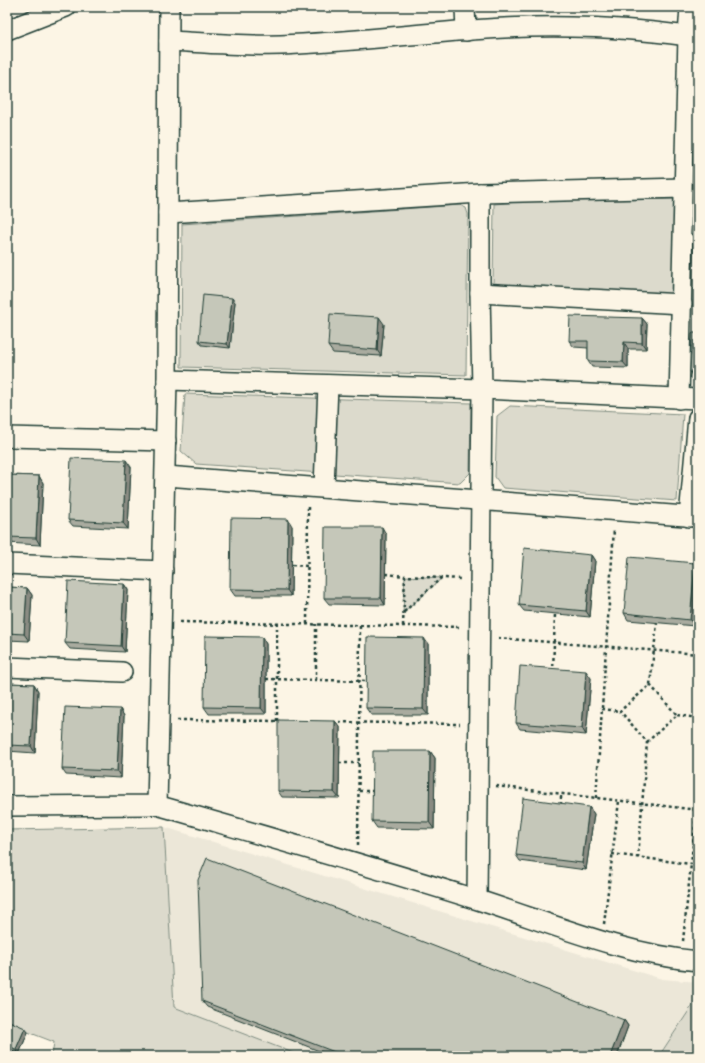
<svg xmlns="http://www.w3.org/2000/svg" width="705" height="1063" font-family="Itim,sans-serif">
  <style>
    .built { fill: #ece7d8 }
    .green { fill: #dcdacc; stroke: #7e8c80 }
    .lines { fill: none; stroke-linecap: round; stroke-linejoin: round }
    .minor-casing { stroke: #1f3d34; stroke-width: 22 }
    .path { stroke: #1f3d34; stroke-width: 2.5; stroke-dasharray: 3 3; stroke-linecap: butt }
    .minor { stroke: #fcf5e5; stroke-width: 19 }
    .wall { fill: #a9ab9f; stroke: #1f3d34 }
    .shaded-wall { fill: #8a8b82; stroke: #1f3d34 }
    .building { fill: #c5c7b9; stroke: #1f3d34 }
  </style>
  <rect width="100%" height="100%" fill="#fcf5e5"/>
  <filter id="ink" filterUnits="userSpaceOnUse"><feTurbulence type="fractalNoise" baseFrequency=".025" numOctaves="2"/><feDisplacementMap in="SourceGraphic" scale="8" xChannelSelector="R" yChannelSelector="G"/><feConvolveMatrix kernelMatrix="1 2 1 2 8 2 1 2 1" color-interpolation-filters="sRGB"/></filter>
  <g filter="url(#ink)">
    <polygon class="built" points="164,827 662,979 698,982 698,997 659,1056 301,1056 173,1007"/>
    <g class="green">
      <polygon points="677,199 675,294 493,285 494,204 531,201"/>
      <polygon points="460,205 466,208 468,214 466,375 181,367 182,224"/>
      <polygon points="185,394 471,403 470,473 460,483 196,464 181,451"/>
      <polygon points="510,406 683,414 677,501 503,488 495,477 497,416"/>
      <polygon points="405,576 442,578 403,613"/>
      <polygon points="164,827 174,1007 301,1056 52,1056 54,1042 28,1032 7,1028 7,830"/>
      <polygon points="698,997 698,1056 659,1056"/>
    </g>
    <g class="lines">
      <defs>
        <g id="minor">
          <polyline points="465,7 466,31"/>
          <polyline points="7,30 66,7"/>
          <path d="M 169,41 C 206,43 243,46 281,45 C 377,41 473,25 570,27 C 610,27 649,31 688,36 L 690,7"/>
          <polyline points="168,213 480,193 684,188"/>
          <polyline points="480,293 682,304"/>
          <polyline points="167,380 482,389 698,399"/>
          <polyline points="679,399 688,36"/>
          <polyline points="7,437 166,441"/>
          <polyline points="166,476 698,517"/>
          <polyline points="324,488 328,385"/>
          <polyline points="689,517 698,418"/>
          <polyline points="7,564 163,571"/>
          <polyline points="7,667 122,672"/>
          <path d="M 157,805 C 264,836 371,866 478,900 C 550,923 622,954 698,961"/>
          <polyline points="7,806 157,805 167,380 169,7"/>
          <polyline points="477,899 482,389 480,293 480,193"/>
        </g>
      </defs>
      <use href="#minor" class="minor-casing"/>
      <g class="path">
        <polyline points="292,565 307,566"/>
        <polyline points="386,574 405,576"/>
        <polyline points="404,612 441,578"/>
        <polyline points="180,622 461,627"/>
        <polyline points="307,624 308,506"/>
        <polyline points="403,626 405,576 462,579"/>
        <polyline points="498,638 698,654"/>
        <polyline points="553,672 555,614"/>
        <polyline points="266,679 369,681"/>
        <polyline points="316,680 316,624"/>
        <polyline points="650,685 677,715 647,742 620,711 650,685 657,623"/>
        <polyline points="602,709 620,711"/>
        <polyline points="677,715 698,718"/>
        <polyline points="177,720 280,721"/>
        <polyline points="277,721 277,623"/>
        <polyline points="333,722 460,724"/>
        <polyline points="339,763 359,763"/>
        <polyline points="496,786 698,810"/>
        <polyline points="359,791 376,791"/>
        <polyline points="596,798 614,529"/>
        <polyline points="561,805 561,794"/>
        <polyline points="358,845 360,625"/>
        <polyline points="612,854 691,864 698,797"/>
        <polyline points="638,858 647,742"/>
        <polyline points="604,924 619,801"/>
        <polyline points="683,941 691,864"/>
      </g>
      <use href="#minor" class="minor"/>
    </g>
    <g class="wall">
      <polygon points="698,150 698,240 696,240 691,234"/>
      <polygon points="235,302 230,348 202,345 199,341"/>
      <polygon points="642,318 647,324 646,349 628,349 628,368 592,367 588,361 588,348 574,347 569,341"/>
      <polygon points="384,324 381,356 333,353 328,346"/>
      <polygon points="698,333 698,379 695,379 690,372"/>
      <polygon points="131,467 128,529 73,526 68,520"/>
      <polygon points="7,475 39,476 43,483 40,545 7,543"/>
      <polygon points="292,526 291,596 235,596 230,589"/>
      <polygon points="386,534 385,605 329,604 324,598"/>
      <polygon points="591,555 595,561 590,617 524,611 519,605"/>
      <polygon points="695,563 698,567 698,588 695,626 628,620 624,613"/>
      <polygon points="124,584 128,590 125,652 70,649 65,643"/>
      <polygon points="7,587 27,588 32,595 29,641 7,640"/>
      <polygon points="262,637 266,644 266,714 209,714 204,707"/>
      <polygon points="428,644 428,715 371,715 366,708"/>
      <polygon points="591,678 586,735 520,729 516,723"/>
      <polygon points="7,683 34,684 38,691 35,753 7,751"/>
      <polygon points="120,709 124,716 121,778 66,775 62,769"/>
      <polygon points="335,721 340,727 339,798 282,797 278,791"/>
      <polygon points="430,751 435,758 434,829 377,828 372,821"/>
      <polygon points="589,807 594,814 586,870 520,861 516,855"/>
      <polygon points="202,1001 624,1020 628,1026 617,1056 332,1056 207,1007"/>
      <polygon points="7,1020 28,1032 19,1054 7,1049"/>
    </g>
    <g class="shaded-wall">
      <polygon points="232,298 235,302 230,348 227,344"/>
      <polygon points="379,317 384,324 381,356 377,350"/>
      <polygon points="642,318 647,324 646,349 642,343"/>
      <polygon points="624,342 628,349 628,368 623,362"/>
      <polygon points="126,460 131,467 128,529 123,523"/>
      <polygon points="39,476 43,483 40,545 36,538"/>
      <polygon points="288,519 292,526 291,596 287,590"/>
      <polygon points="382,527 386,534 385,605 381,598"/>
      <polygon points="591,555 595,561 590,617 586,611"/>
      <polygon points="695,563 698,567 698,588 695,626 690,620"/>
      <polygon points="124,584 128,590 125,652 121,646"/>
      <polygon points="27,588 32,595 29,641 24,634"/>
      <polygon points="262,637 266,644 266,714 261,708"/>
      <polygon points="424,638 428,644 428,715 423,709"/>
      <polygon points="586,671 591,678 586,735 582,728"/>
      <polygon points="34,684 38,691 35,753 31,746"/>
      <polygon points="120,709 124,716 121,778 117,771"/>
      <polygon points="335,721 340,727 339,798 334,792"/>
      <polygon points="430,751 435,758 434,829 429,822"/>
      <polygon points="589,807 594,814 586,870 582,863"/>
      <polygon points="624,1020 628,1026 617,1056 610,1056"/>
      <polygon points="25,1028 28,1032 19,1054 16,1049"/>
    </g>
    <g class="building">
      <polygon points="693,150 698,150 698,234 691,234"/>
      <polygon points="203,295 232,298 227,344 199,341"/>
      <polygon points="330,314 379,317 377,350 328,346"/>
      <polygon points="570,316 642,318 642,343 624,342 623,362 588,361 588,341 569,341"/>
      <polygon points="692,333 698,333 698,373 690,372"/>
      <polygon points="71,458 126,460 123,523 68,520"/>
      <polygon points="7,475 39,476 36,538 7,537"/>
      <polygon points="231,518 288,519 287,590 230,589"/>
      <polygon points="325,527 382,527 381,598 324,598"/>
      <polygon points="524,548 591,555 586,611 519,605"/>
      <polygon points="629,557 695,563 690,620 624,613"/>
      <polygon points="68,581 124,584 121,646 65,643"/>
      <polygon points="7,587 27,588 24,634 7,633"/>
      <polygon points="205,636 262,637 261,708 204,707"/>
      <polygon points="367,637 424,638 423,709 366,708"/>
      <polygon points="520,666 586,671 582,728 516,723"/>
      <polygon points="7,683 34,684 31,746 7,745"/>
      <polygon points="65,707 120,709 117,771 62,769"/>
      <polygon points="278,720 335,721 334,792 278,791"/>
      <polygon points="373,751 430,751 429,822 372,821"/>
      <polygon points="523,798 589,807 582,863 516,855"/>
      <polygon points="207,858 624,1020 610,1056 345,1056 202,1001 198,880"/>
      <polygon points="7,1020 25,1028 16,1049 7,1046"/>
    </g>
  </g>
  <rect width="705" height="1063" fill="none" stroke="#fcf5e5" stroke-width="24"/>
  <rect x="12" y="12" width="681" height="1039" fill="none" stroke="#1f3d34" stroke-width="1.5" filter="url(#ink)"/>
</svg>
